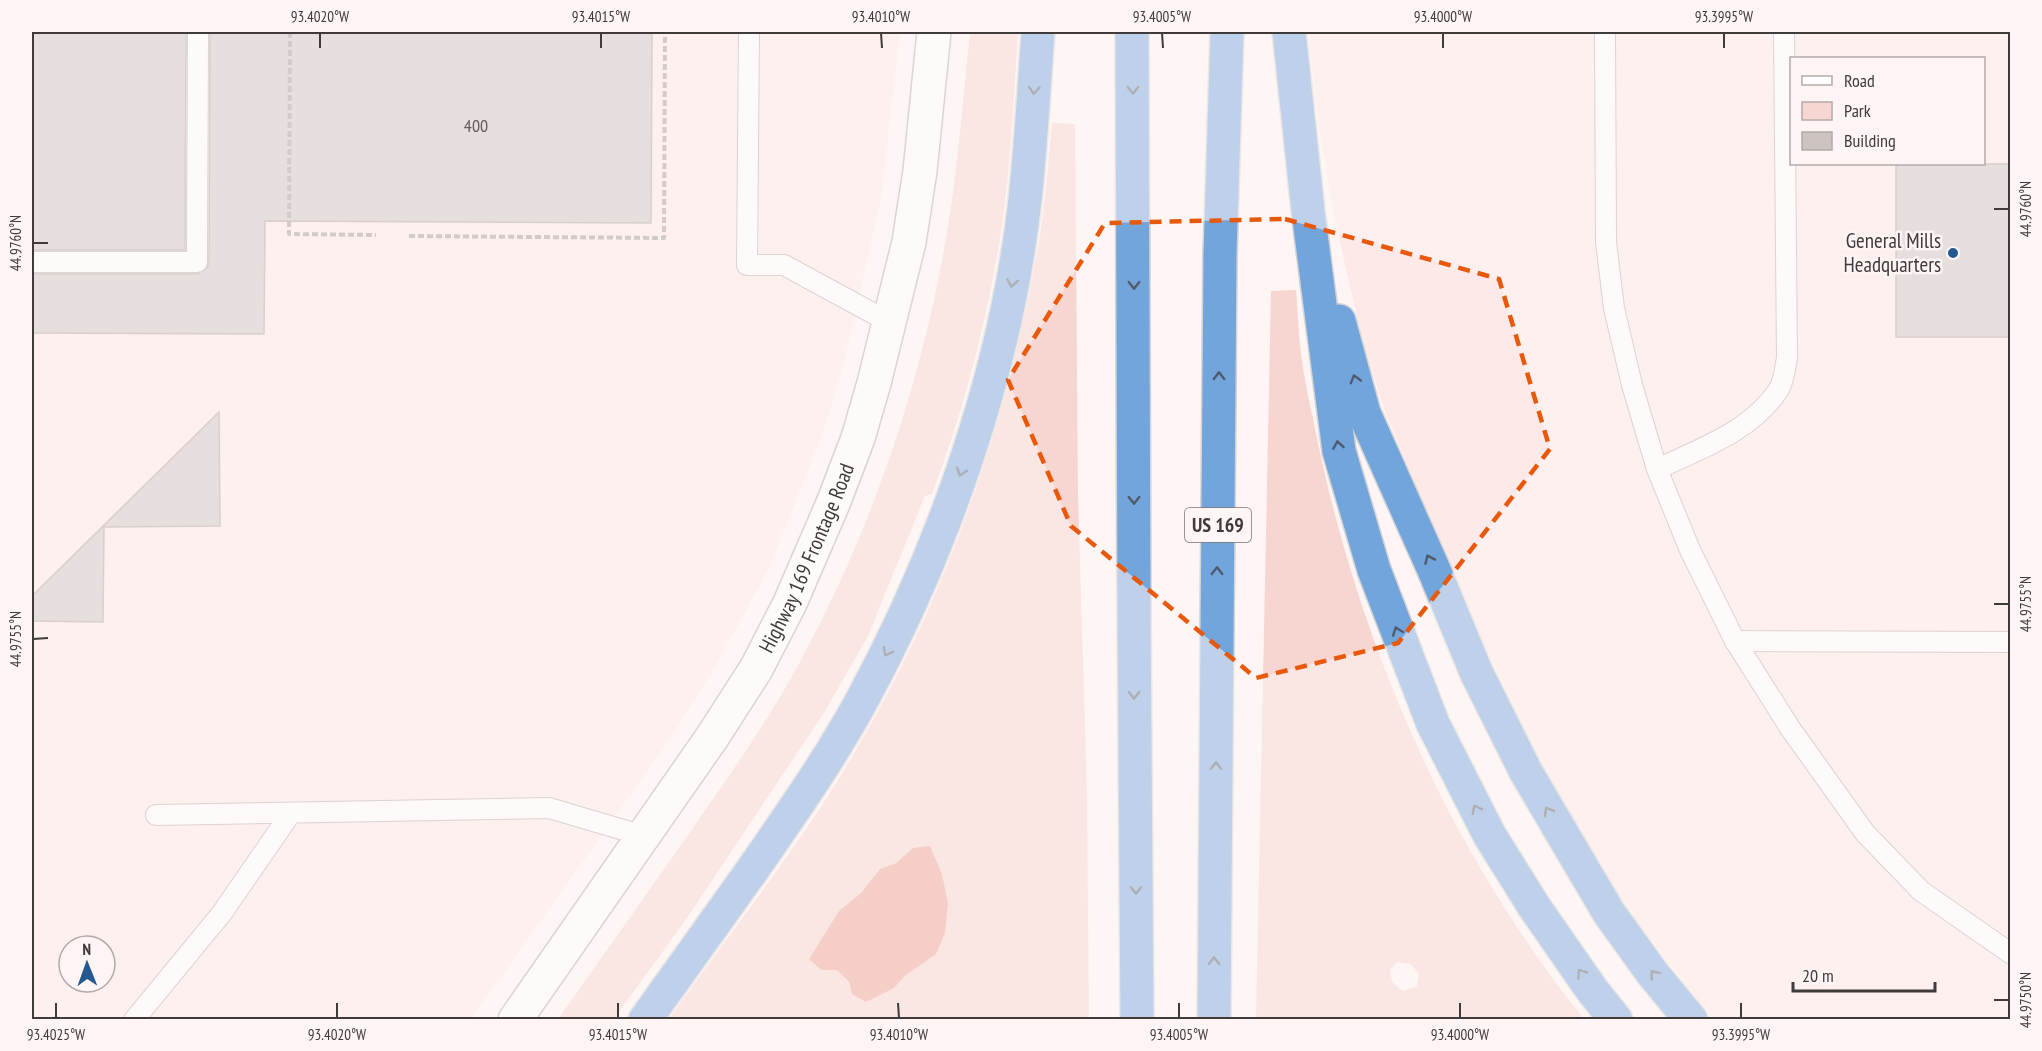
<svg xmlns="http://www.w3.org/2000/svg" width="2042" height="1051" font-family="'PT Sans Narrow',sans-serif">
  <style>
    .built { fill: #fde9e7; fill-rule: evenodd }
    .green { fill: #f7d5d0; fill-rule: evenodd }
    .forest { fill: #ed9d93 }
    .building { fill: #cdc3c1; stroke: #aba09f; stroke-width: 1.5 }
    .lines { fill: none; stroke-linecap: round; stroke-linejoin: round }
    .service-casing { stroke: #b4aaa9; stroke-width: 22 }
    .tertiary-casing { stroke: #b4aaa9; stroke-width: 36 }
    .motorway-casing { stroke: #d5d4d4; stroke-width: 36 }
    .path { stroke: #9f9897; stroke-width: 4; stroke-dasharray: 6 3; stroke-linecap: butt }
    .service { stroke: #fff; stroke-width: 20 }
    .tertiary { stroke: #fff; stroke-width: 33 }
    .motorway { stroke: #73a5dd; stroke-width: 33 }
    .oneway { stroke: #4f5b6b }
    .marked { fill: none; stroke: #e8590c; stroke-width: 4.5; stroke-dasharray: 12 8; stroke-linejoin: round }
    .ticks { fill: none; stroke: #3f3b3a; stroke-width: 2 }
    .poi-dot { fill: #235891; stroke: #fef5f4; stroke-width: 2 }
    .labels { text-anchor: middle; stroke-width: 5; stroke-linejoin: round; paint-order: stroke }
    .number-label { font-size: 18px; fill: #625d5c }
    .shield { fill: #fef5f4; stroke: #787372; stroke-width: 1.5 }
    .shield-label { font-size: 20px; font-weight: bold; fill: #3f3b3a }
    .poi-label { font-size: 21px; fill: #3f3b3a; stroke: #fef5f4; text-anchor: end }
    .street-label { font-size: 21px; fill: #3f3b3a; stroke: #fef5f4 }
    .neatline { fill: none; stroke: #3f3b3a; stroke-width: 2 }
    .ticks-label { font-size: 15px; text-anchor: middle; fill: #3f3b3a }
  </style>
  <rect width="100%" height="100%" fill="#fef5f4"/>
  <g class="built">
    <path d="M 32,32 L 900,32 L 881,197 L 843,367 L 822,435 L 769,568 L 715,667 L 672,736 L 471,1019 L 32,1019 ZM 69,946 L 105,946 L 105,982 L 69,982 Z"/>
    <path d="M 1310,32 L 2010,32 L 2010,1019 L 1713,1019 L 1638,923 L 1585,844 L 1527,737 L 1457,585 L 1384,409 L 1361,335 L 1332,206 L 1318,119 L 1311,57 ZM 1792,58 L 1984,58 L 1984,164 L 1792,164 Z"/>
  </g>
  <g class="green">
    <path d="M 970,32 L 1018,32 C 1014,96 1011,162 1002,226 C 988,317 965,408 932,494 L 925,496 L 868,636 L 824,713 L 687,918 L 614,1019 L 558,1019 C 607,949 657,880 706,809 C 734,769 762,728 787,685 C 861,556 915,406 942,260 C 957,184 962,108 970,32 Z"/>
    <path d="M 1052,123 L 1075,124 L 1078,495 L 1087,792 L 1089,1019 L 668,1020 C 716,952 768,886 814,817 C 929,645 1002,451 1038,247 C 1045,206 1048,165 1052,123 ZM 913,848 L 936,954 L 905,976 L 894,988 L 852,994 L 849,982 L 837,970 L 839,911 L 861,893 L 880,869 L 896,863 Z"/>
    <path d="M 1296,290 C 1298,311 1298,332 1301,353 C 1304,379 1310,404 1315,429 C 1358,642 1448,850 1584,1019 L 1256,1019 L 1271,291 ZM 1397,962 L 1411,964 L 1419,974 L 1417,986 L 1403,991 L 1392,982 L 1390,970 Z"/>
  </g>
  <polygon class="forest" points="930,846 942,874 948,903 945,933 936,954 905,976 894,988 866,1002 852,994 849,982 837,970 821,970 809,959 839,911 861,893 880,869 896,863 913,848"/>
  <g class="building">
    <polygon points="32,32 186,32 185,250 32,250"/>
    <polygon points="210,32 652,32 651,223 265,221 264,334 32,333 32,274 197,274 207,268 209,262"/>
    <rect x="1896" y="164" width="114" height="173"/>
    <polygon points="219,412 220,526 104,527 103,622 32,621 32,596"/>
  </g>
  <g class="lines">
    <defs>
      <g id="service">
        <polyline points="749,32 747,265 784,265 889,322"/>
        <polyline points="1605,32 1606,242 1614,308 1632,385 1657,469 1690,550 1735,641 1790,728 1865,833 1921,891 2010,953"/>
        <polyline points="32,262 197,262 198,32"/>
        <path d="M 1657,469 C 1700,449 1752,431 1779,389 C 1784,381 1785,368 1787,358 L 1784,32"/>
        <polyline points="1735,641 2010,642"/>
        <polyline points="156,815 549,808 644,836"/>
        <polyline points="134,1020 222,913 291,813"/>
      </g>
      <g id="tertiary">
        <path id="s1" d="M 515,1020 L 713,736 L 756,669 L 790,603 L 834,501 L 858,438 L 874,383 L 909,242 L 920,171 L 934,32"/>
      </g>
      <g id="motorway">
        <polyline points="1132,32 1134,614 1137,1020"/>
        <polyline points="1289,32 1308,211 1339,451 1374,570 1433,724 1490,836 1535,908 1592,990 1616,1020"/>
        <polyline points="1339,321 1364,413 1434,570 1477,674 1526,772 1609,913 1653,974 1691,1020"/>
        <path d="M 645,1020 C 681,969 717,919 753,869 C 791,814 830,759 862,700 C 944,549 1006,370 1025,200 C 1031,144 1034,88 1038,32"/>
        <polyline points="1214,1020 1220,255 1227,32"/>
      </g>
    </defs>
    <use href="#service" class="service-casing"/>
    <use href="#tertiary" class="tertiary-casing"/>
    <use href="#motorway" class="motorway-casing"/>
    <g class="path">
      <polyline points="290,32 289,234 376,235"/>
      <polyline points="409,236 664,238 665,32"/>
    </g>
    <use href="#service" class="service"/>
    <use href="#tertiary" class="tertiary"/>
    <use href="#motorway" class="motorway"/>
  </g>
  <defs><path id="oneway-chevron" d="M-2-3.5L2.5 0L-2 3.5" fill="none" stroke-width="1.6" stroke-linecap="round" stroke-linejoin="round" transform="scale(1.5)"/></defs>
  <g class="oneway">
    <use href="#oneway-chevron" transform="translate(1034 90) rotate(94)"/>
    <use href="#oneway-chevron" transform="translate(1133 90) rotate(90)"/>
    <use href="#oneway-chevron" transform="translate(1012 283) rotate(99)"/>
    <use href="#oneway-chevron" transform="translate(1134 285) rotate(90)"/>
    <use href="#oneway-chevron" transform="translate(1219 376) rotate(-90)"/>
    <use href="#oneway-chevron" transform="translate(1355 379) rotate(-106)"/>
    <use href="#oneway-chevron" transform="translate(1338 445) rotate(-99)"/>
    <use href="#oneway-chevron" transform="translate(961 472) rotate(108)"/>
    <use href="#oneway-chevron" transform="translate(1134 500) rotate(90)"/>
    <use href="#oneway-chevron" transform="translate(1429 559) rotate(-114)"/>
    <use href="#oneway-chevron" transform="translate(1217 571) rotate(-90)"/>
    <use href="#oneway-chevron" transform="translate(1397 631) rotate(-111)"/>
    <use href="#oneway-chevron" transform="translate(887 652) rotate(118)"/>
    <use href="#oneway-chevron" transform="translate(1134 695) rotate(89)"/>
    <use href="#oneway-chevron" transform="translate(1216 766) rotate(-90)"/>
    <use href="#oneway-chevron" transform="translate(1476 809) rotate(-117)"/>
    <use href="#oneway-chevron" transform="translate(1548 811) rotate(-120)"/>
    <use href="#oneway-chevron" transform="translate(1136 890) rotate(89)"/>
    <use href="#oneway-chevron" transform="translate(1214 961) rotate(-90)"/>
    <use href="#oneway-chevron" transform="translate(1581 973) rotate(-125)"/>
    <use href="#oneway-chevron" transform="translate(1654 974) rotate(-128)"/>
  </g>
  <path d="M0 0H2042V1051H0ZM 1285,219 L 1499,279 L 1550,449 L 1398,643 L 1256,678 L 1071,526 L 1008,380 L 1105,223 Z" fill="#fef5f4" fill-opacity=".55" fill-rule="evenodd"/>
  <path class="marked" d="M 1285,219 L 1499,279 L 1550,449 L 1398,643 L 1256,678 L 1071,526 L 1008,380 L 1105,223 Z"/>
  <path class="ticks" d="M 320,33 L 320,48M 601,33 L 601,48M 881,33 L 882,48M 1162,33 L 1163,48M 1443,33 L 1443,48M 1724,33 L 1724,48M 1994,209 L 2009,209M 33,243 L 48,243M 1994,604 L 2009,604M 33,639 L 48,638M 1994,1000 L 2009,1000M 56,1003 L 56,1018M 337,1003 L 337,1018M 618,1003 L 618,1018M 898,1003 L 899,1018M 1179,1003 L 1179,1018M 1460,1003 L 1460,1018M 1741,1003 L 1741,1018"/>
  <circle class="poi-dot" cx="1953" cy="253" r="6"/>
  <g class="labels">
    <g class="number-label">
      <text x="476" y="132">400</text>
    </g>
    <rect class="shield" x="1185" y="508" width="66" height="34" rx="4.5"/>
    <g class="shield-label">
      <text x="1218" y="532">US 169</text>
    </g>
    <g class="poi-label">
      <text x="1941" y="248">General Mills<tspan x="1941" dy="24">Headquarters</tspan></text>
    </g>
    <g class="street-label">
      <text dy="7" stroke="none"><textPath href="#s1" startOffset="548">Highway 169 Frontage Road</textPath></text>
    </g>
  </g>
  <rect width="2042" height="1051" fill="none" stroke="#fef5f4" stroke-width="66"/>
  <rect x="1790" y="57" width="195" height="108" fill="#fef5f4" stroke="#b2abaa" stroke-width="1.5"/>
  <rect x="1802" y="76" width="30" height="9" fill="#ffffff" stroke="#b2abaa" stroke-width="1.5"/>
  <text x="1844" y="87" font-size="18" fill="#3f3b3a">Road</text>
  <rect x="1802" y="102" width="30" height="18" fill="#f7d5d0" stroke="#b2abaa" stroke-width="1.5"/>
  <text x="1844" y="117" font-size="18" fill="#3f3b3a">Park</text>
  <rect x="1802" y="132" width="30" height="18" fill="#cdc3c1" stroke="#b2abaa" stroke-width="1.5"/>
  <text x="1844" y="147" font-size="18" fill="#3f3b3a">Building</text>
  <g transform="translate(87 964) rotate(359)"><circle r="28" fill="#fef5f4" stroke="#b2abaa" stroke-width="1.5"/>
  <path d="M0-4.5L10 22L0 15L-10 22Z" fill="#235891"/>
  <text y="-9" font-size="16" font-weight="bold" text-anchor="middle" fill="#3f3b3a">N</text>
  </g>
  <path d="M1793 982v9h142v-9" fill="none" stroke="#3f3b3a" stroke-width="3"/>
  <text x="1802" y="982" font-size="18" fill="#3f3b3a" stroke="#fef5f4" stroke-width="4.5" paint-order="stroke">20 m</text>
  <rect x="33" y="33" width="1976" height="985" class="neatline"/>
  <g class="ticks-label">
    <text x="320" y="22">93.4020°W</text>
    <text x="601" y="22">93.4015°W</text>
    <text x="881" y="22">93.4010°W</text>
    <text x="1162" y="22">93.4005°W</text>
    <text x="1443" y="22">93.4000°W</text>
    <text x="1724" y="22">93.3995°W</text>
    <text transform="translate(2026 209) rotate(-90)" y="5">44.9760°N</text>
    <text transform="translate(16 243) rotate(-90)" y="5">44.9760°N</text>
    <text transform="translate(2026 604) rotate(-90)" y="5">44.9755°N</text>
    <text transform="translate(16 639) rotate(-90)" y="5">44.9755°N</text>
    <text transform="translate(2026 1000) rotate(-90)" y="5">44.9750°N</text>
    <text x="56" y="1040">93.4025°W</text>
    <text x="337" y="1040">93.4020°W</text>
    <text x="618" y="1040">93.4015°W</text>
    <text x="899" y="1040">93.4010°W</text>
    <text x="1179" y="1040">93.4005°W</text>
    <text x="1460" y="1040">93.4000°W</text>
    <text x="1741" y="1040">93.3995°W</text>
  </g>
</svg>
